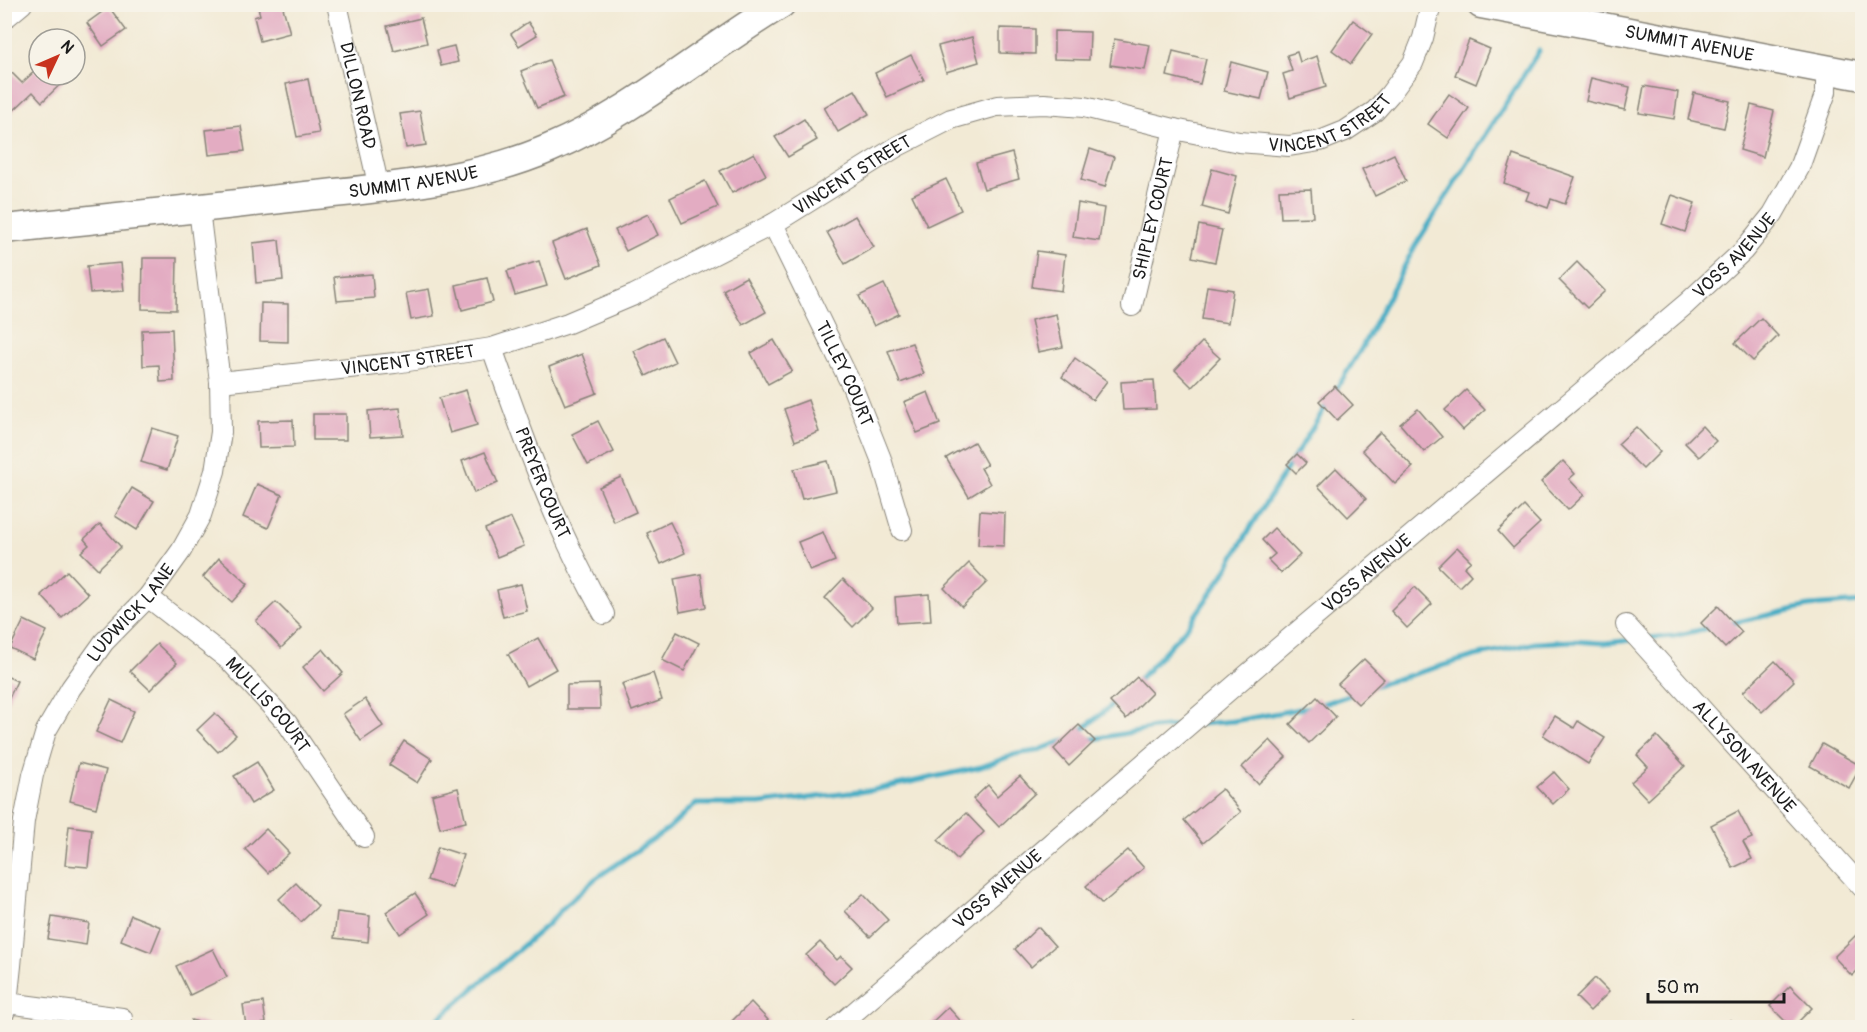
<svg xmlns="http://www.w3.org/2000/svg" width="1867" height="1032" font-family="Pangolin,sans-serif">
  <style>
    .lines { fill: none; stroke-linecap: round; stroke-linejoin: round }
    .stream { stroke: #46adc5; stroke-width: 5 }
    .building { fill: #e3acc2 }
    .minor-casing { stroke: #878378; stroke-width: 22 }
    .secondary-casing { stroke: #878378; stroke-width: 31 }
    .minor { stroke: #fff; stroke-width: 20 }
    .secondary { stroke: #fff; stroke-width: 28 }
    .labels { text-anchor: middle; stroke-width: 5; stroke-linejoin: round; paint-order: stroke }
    .street-label { font-size: 18px; fill: #1c1c1c; stroke: #f7f3e8 }
  </style>
  <rect width="100%" height="100%" fill="#f7f3e8"/>
  <filter id="ink" filterUnits="userSpaceOnUse"><feTurbulence type="fractalNoise" baseFrequency=".0167" numOctaves="2"/><feDisplacementMap in="SourceGraphic" scale="12" xChannelSelector="R" yChannelSelector="G"/><feConvolveMatrix kernelMatrix="1 2 1 2 8 2 1 2 1" color-interpolation-filters="sRGB"/></filter>
  <filter id="wash" filterUnits="userSpaceOnUse"><feTurbulence type="fractalNoise" baseFrequency=".008" numOctaves="4" result="noise"/><feDisplacementMap in="SourceGraphic" scale="24" xChannelSelector="R" yChannelSelector="G"/><feGaussianBlur stdDeviation="1.35" result="paint"/><feColorMatrix in="noise" values="0 0 0 0 0 0 0 0 0 0 0 0 0 0 0 0 0 1.4 0 .05"/><feComposite in="paint" operator="in"/></filter>
  <g filter="url(#wash)">
    <rect width="100%" height="100%" fill="#f2ead5"/>
    <g class="lines">
      <g class="stream">
        <polyline points="1334,393 1361,349 1415,246 1539,51"/>
        <polyline points="1728,624 1809,606 1862,602"/>
        <polyline points="1646,638 1674,636 1713,627"/>
        <polyline points="1135,684 1188,626 1224,574 1250,528 1328,403"/>
        <polyline points="1373,686 1475,656 1535,643 1572,641 1604,643 1633,640"/>
        <polyline points="1319,705 1356,693"/>
        <polyline points="1201,724 1234,721 1310,707"/>
        <polyline points="1078,733 1117,701"/>
        <polyline points="1088,740 1154,728 1176,726"/>
        <polyline points="428,1028 548,924 564,907 595,879 668,829 695,804 760,804 873,790 981,767 1016,754 1036,751 1068,739"/>
      </g>
    </g>
    <g id="blocks">
      <g class="building">
        <polygon points="257,4 282,4 290,33 260,41 254,17 260,15"/>
        <polygon points="109,7 126,30 103,46 87,23"/>
        <polygon points="421,18 427,43 394,51 387,26"/>
        <polygon points="1353,20 1372,34 1351,64 1332,50"/>
        <polygon points="528,22 537,35 519,46 511,34"/>
        <polygon points="1000,28 1035,29 1035,54 1000,53"/>
        <polygon points="1054,31 1090,32 1089,60 1054,59"/>
        <polygon points="972,37 979,62 946,72 938,46"/>
        <polygon points="1114,39 1150,45 1145,70 1110,65"/>
        <polygon points="1469,40 1490,49 1476,84 1455,75"/>
        <polygon points="454,46 458,62 441,66 437,50"/>
        <polygon points="1173,51 1206,59 1200,84 1167,76"/>
        <polygon points="1297,52 1300,62 1317,56 1326,87 1290,98 1283,74 1292,71 1287,55"/>
        <polygon points="911,55 924,80 887,97 875,73"/>
        <polygon points="549,60 564,97 537,108 521,71"/>
        <polygon points="1231,62 1268,72 1261,99 1224,91"/>
        <polygon points="39,67 39,75 70,75 42,102 33,92 10,114 4,108 4,79 12,73 22,83"/>
        <polygon points="1591,78 1630,87 1625,110 1586,101"/>
        <polygon points="308,79 319,133 297,137 286,84"/>
        <polygon points="1644,86 1678,92 1674,119 1639,113"/>
        <polygon points="855,90 869,114 838,132 824,107"/>
        <polygon points="1694,93 1730,101 1724,128 1688,120"/>
        <polygon points="1449,94 1469,108 1448,138 1428,124"/>
        <polygon points="1751,105 1774,111 1763,157 1740,150"/>
        <polygon points="420,111 426,145 406,148 400,114"/>
        <polygon points="804,119 817,140 788,157 775,137"/>
        <polygon points="241,126 245,151 209,155 206,130"/>
        <polygon points="1090,149 1114,157 1105,187 1081,180"/>
        <polygon points="754,153 766,175 732,193 720,171"/>
        <polygon points="1012,153 1019,179 984,189 976,163"/>
        <polygon points="1394,154 1406,181 1375,196 1362,169"/>
        <polygon points="1513,155 1575,177 1565,204 1551,199 1548,208 1526,200 1529,192 1504,183"/>
        <polygon points="1212,169 1237,176 1228,214 1202,207"/>
        <polygon points="946,179 961,210 927,226 912,195"/>
        <polygon points="705,181 718,207 682,223 670,198"/>
        <polygon points="1311,189 1313,217 1281,218 1279,190"/>
        <polygon points="1672,195 1695,203 1685,232 1662,224"/>
        <polygon points="1078,203 1104,208 1099,241 1073,237"/>
        <polygon points="648,214 658,235 626,251 615,230"/>
        <polygon points="855,216 874,247 845,264 827,232"/>
        <polygon points="1199,225 1222,230 1215,262 1192,257"/>
        <polygon points="587,229 601,265 566,279 552,243"/>
        <polygon points="279,240 283,280 256,283 253,243"/>
        <polygon points="1037,251 1065,255 1061,291 1032,287"/>
        <polygon points="143,258 177,258 176,310 142,309"/>
        <polygon points="539,261 547,286 515,295 507,271"/>
        <polygon points="1577,262 1605,291 1587,308 1559,280"/>
        <polygon points="121,263 124,291 90,293 87,266"/>
        <polygon points="372,274 374,298 337,301 334,277"/>
        <polygon points="746,277 766,312 743,325 723,290"/>
        <polygon points="487,278 493,302 462,310 456,285"/>
        <polygon points="884,284 899,314 874,326 859,296"/>
        <polygon points="1207,286 1233,290 1228,323 1202,319"/>
        <polygon points="429,289 434,316 411,320 406,293"/>
        <polygon points="261,303 288,304 288,342 260,341"/>
        <polygon points="1056,314 1063,347 1038,352 1031,320"/>
        <polygon points="1761,318 1778,336 1753,361 1735,343"/>
        <polygon points="172,329 174,381 160,382 159,365 143,366 142,330"/>
        <polygon points="663,337 675,362 646,376 634,351"/>
        <polygon points="774,340 792,371 768,384 751,353"/>
        <polygon points="1202,342 1220,358 1192,387 1175,370"/>
        <polygon points="912,343 924,374 900,383 888,351"/>
        <polygon points="582,354 597,393 565,405 549,367"/>
        <polygon points="1075,358 1107,381 1093,400 1062,377"/>
        <polygon points="1154,380 1156,409 1123,410 1121,382"/>
        <polygon points="1335,386 1353,405 1337,420 1319,401"/>
        <polygon points="466,390 477,425 450,433 439,398"/>
        <polygon points="1466,390 1485,410 1463,430 1445,410"/>
        <polygon points="928,392 940,424 917,433 904,402"/>
        <polygon points="808,400 819,432 795,441 784,409"/>
        <polygon points="400,408 403,435 370,437 368,411"/>
        <polygon points="1418,409 1442,437 1424,452 1400,424"/>
        <rect x="313" y="414" width="33" height="26"/>
        <polygon points="293,420 294,447 259,448 258,421"/>
        <polygon points="598,421 614,452 588,465 572,434"/>
        <polygon points="1702,426 1716,441 1699,457 1685,443"/>
        <polygon points="1636,427 1660,452 1643,469 1618,444"/>
        <polygon points="152,428 178,436 167,470 141,462"/>
        <polygon points="1380,432 1413,467 1395,484 1362,450"/>
        <polygon points="974,442 987,465 981,468 990,484 969,497 946,458"/>
        <polygon points="485,452 498,483 474,493 462,461"/>
        <polygon points="1297,454 1306,463 1296,473 1287,464"/>
        <polygon points="828,461 836,491 802,499 794,469"/>
        <polygon points="1563,461 1575,474 1569,479 1584,495 1568,510 1541,482"/>
        <polygon points="1336,468 1366,499 1348,517 1318,486"/>
        <polygon points="621,477 636,512 614,522 599,487"/>
        <polygon points="257,484 282,495 268,528 243,517"/>
        <polygon points="132,488 154,501 137,530 115,516"/>
        <polygon points="1524,506 1540,523 1513,548 1498,531"/>
        <polygon points="980,511 1005,513 1004,546 978,545"/>
        <polygon points="511,518 524,546 497,557 485,529"/>
        <polygon points="670,522 685,553 661,564 647,533"/>
        <polygon points="100,524 121,547 98,569 81,552 89,545 84,539"/>
        <polygon points="1274,528 1300,555 1281,573 1268,560 1275,554 1262,540"/>
        <polygon points="823,532 835,561 810,571 798,542"/>
        <polygon points="1457,547 1471,561 1464,567 1471,575 1459,587 1438,566"/>
        <polygon points="219,558 248,584 232,602 203,577"/>
        <polygon points="969,563 987,582 962,607 944,588"/>
        <polygon points="67,571 88,594 62,618 41,595"/>
        <polygon points="701,574 706,607 680,612 674,579"/>
        <polygon points="843,579 872,608 853,627 825,598"/>
        <polygon points="521,584 527,611 503,617 497,590"/>
        <polygon points="1415,587 1432,604 1407,628 1391,611"/>
        <polygon points="929,594 931,621 897,623 895,597"/>
        <polygon points="276,602 302,628 281,648 256,621"/>
        <polygon points="1718,606 1742,632 1725,648 1701,623"/>
        <polygon points="24,620 47,631 33,659 10,648"/>
        <polygon points="677,632 699,643 684,671 662,660"/>
        <polygon points="538,638 556,669 526,686 508,654"/>
        <polygon points="157,644 177,663 150,690 130,671"/>
        <polygon points="323,649 343,673 323,691 303,667"/>
        <polygon points="1364,659 1384,679 1358,704 1338,684"/>
        <polygon points="1775,661 1794,681 1762,712 1743,692"/>
        <polygon points="653,673 662,700 632,711 622,684"/>
        <polygon points="4,675 17,681 4,709"/>
        <polygon points="1137,677 1152,693 1126,719 1110,702"/>
        <polygon points="599,684 600,709 567,709 567,685"/>
        <polygon points="1317,697 1336,717 1309,743 1290,724"/>
        <polygon points="365,699 383,726 361,741 343,714"/>
        <polygon points="111,700 134,711 120,743 96,732"/>
        <polygon points="215,713 236,735 218,752 197,730"/>
        <polygon points="1555,716 1574,728 1578,721 1605,738 1588,764 1543,735"/>
        <polygon points="1079,725 1095,741 1069,766 1054,749"/>
        <polygon points="1657,736 1685,766 1648,800 1631,782 1648,767 1637,755"/>
        <polygon points="1270,740 1286,757 1258,784 1242,767"/>
        <polygon points="404,741 432,759 417,783 389,765"/>
        <polygon points="1822,744 1861,766 1849,788 1810,766"/>
        <polygon points="257,762 274,790 251,804 234,776"/>
        <polygon points="79,763 106,770 96,808 70,801"/>
        <polygon points="1554,772 1569,789 1553,804 1537,787"/>
        <polygon points="1020,776 1035,793 999,827 973,799 988,785 997,796"/>
        <polygon points="458,788 466,822 440,828 432,795"/>
        <polygon points="1222,789 1241,812 1203,843 1184,820"/>
        <polygon points="1738,811 1752,838 1743,842 1752,859 1733,868 1711,825"/>
        <polygon points="966,813 984,832 957,859 938,840"/>
        <polygon points="69,826 92,829 88,867 65,865"/>
        <polygon points="266,829 289,853 268,873 245,849"/>
        <polygon points="438,847 463,855 452,888 427,880"/>
        <polygon points="1128,850 1144,868 1102,904 1086,886"/>
        <polygon points="296,883 318,906 301,922 279,899"/>
        <polygon points="415,893 429,914 400,934 386,912"/>
        <polygon points="863,894 888,920 870,937 845,911"/>
        <polygon points="337,912 370,916 368,942 334,938"/>
        <polygon points="131,915 161,927 151,952 121,940"/>
        <polygon points="52,917 89,923 86,945 48,939"/>
        <polygon points="1038,927 1055,946 1031,967 1015,949"/>
        <polygon points="1857,934 1862,940 1862,966 1852,976 1834,957"/>
        <polygon points="820,942 837,960 841,956 852,967 834,984 806,955"/>
        <polygon points="213,949 227,977 190,995 176,966"/>
        <polygon points="1595,978 1609,992 1590,1011 1576,997"/>
        <polygon points="1790,986 1812,1008 1792,1028 1770,1006"/>
        <polygon points="263,1002 266,1023 246,1026 243,1005"/>
        <polygon points="751,1002 768,1020 760,1028 725,1028"/>
        <polygon points="948,1007 967,1028 932,1028 929,1025"/>
        <polygon points="191,1020 216,1027 216,1028 189,1028"/>
        <polygon points="1355,1020 1362,1028 1347,1028"/>
        <polygon points="1730,1020 1737,1028 1723,1028"/>
      </g>
    </g>
  </g>
  <g filter="url(#ink)">
    <use href="#blocks" fill-opacity="0" stroke="#878378" stroke-width="1.5"/>
    <g class="lines">
      <defs>
        <g id="minor">
          <path id="s1" d="M 337,4 L 379,188"/>
          <polyline points="4,19 22,4"/>
          <path id="s2" d="M 773,224 L 852,386 L 881,459 L 902,530"/>
          <path id="s3" d="M 1132,306 L 1174,129"/>
          <path id="s4" d="M 492,348 C 524,439 556,530 604,614"/>
          <path id="s5" d="M 220,382 L 395,363 L 492,348 L 568,323 L 634,295 L 773,224 L 898,146 L 951,119 L 997,106 L 1044,104 L 1084,107 L 1174,129 L 1239,142 L 1289,146 L 1320,141 L 1345,131 L 1375,111 L 1390,94 L 1413,63 L 1423,38 L 1431,4"/>
          <path id="s6" d="M 148,597 L 229,660 L 287,723 L 364,837"/>
          <path id="s7" d="M 1626,625 L 1862,887"/>
          <polyline points="7,1003 122,1018"/>
          <path id="s8" d="M 4,1013 L 7,1003 L 11,966 L 24,821 L 33,775 L 46,731 L 71,688 L 104,642 L 148,597 L 181,551 L 201,515 L 215,471 L 221,432 L 220,382 L 199,209"/>
          <path id="s9" d="M 836,1028 L 1284,643 L 1686,304 L 1743,251 L 1773,214 L 1799,168 L 1826,92 L 1826,70"/>
        </g>
        <g id="secondary">
          <path id="s10" d="M 1481,4 L 1862,76"/>
          <path id="s11" d="M 4,229 C 105,218 206,208 306,196 C 388,187 474,181 550,148 C 634,112 703,51 781,4"/>
        </g>
      </defs>
      <use href="#minor" class="minor-casing"/>
      <use href="#secondary" class="secondary-casing"/>
      <use href="#minor" class="minor"/>
      <use href="#secondary" class="secondary"/>
    </g>
  </g>
  <g class="labels">
    <g class="street-label">
      <text dy="6" stroke="none"><textPath href="#s10" startOffset="212">SUMMIT AVENUE</textPath></text>
      <text dy="6" stroke="none"><textPath href="#s1" startOffset="94">DILLON ROAD</textPath></text>
      <text dy="6" stroke="none"><textPath href="#s5" startOffset="1179">VINCENT STREET</textPath></text>
      <text dy="6" stroke="none"><textPath href="#s5" startOffset="675">VINCENT STREET</textPath></text>
      <text dy="6" stroke="none"><textPath href="#s11" startOffset="412">SUMMIT AVENUE</textPath></text>
      <text dy="6" stroke="none"><textPath href="#s3" startOffset="90">SHIPLEY COURT</textPath></text>
      <text dy="6" stroke="none"><textPath href="#s9" startOffset="1185">VOSS AVENUE</textPath></text>
      <text dy="6" stroke="none"><textPath href="#s5" startOffset="189">VINCENT STREET</textPath></text>
      <text dy="6" stroke="none"><textPath href="#s2" startOffset="166">TILLEY COURT</textPath></text>
      <text dy="6" stroke="none"><textPath href="#s4" startOffset="144">PREYER COURT</textPath></text>
      <text dy="6" stroke="none"><textPath href="#s9" startOffset="699">VOSS AVENUE</textPath></text>
      <text dy="6" stroke="none"><textPath href="#s8" startOffset="432">LUDWICK LANE</textPath></text>
      <text dy="6" stroke="none"><textPath href="#s6" startOffset="162">MULLIS COURT</textPath></text>
      <text dy="6" stroke="none"><textPath href="#s7" startOffset="177">ALLYSON AVENUE</textPath></text>
      <text dy="6" stroke="none"><textPath href="#s9" startOffset="213">VOSS AVENUE</textPath></text>
    </g>
  </g>
  <rect width="1867" height="1032" fill="none" stroke="#f7f3e8" stroke-width="24"/>
  <g transform="translate(57 57) rotate(46)"><circle r="28" fill="#f7f3e8" stroke="#9f9d96" stroke-width="1.5"/>
  <path d="M0-4.5L10 22L0 15L-10 22Z" fill="#c8321e"/>
  <text y="-9" font-size="16" font-weight="bold" text-anchor="middle" fill="#1c1c1c">N</text>
  </g>
  <path d="M1648 993v9h136v-9" fill="none" stroke="#1c1c1c" stroke-width="3"/>
  <text x="1657" y="993" font-size="18" fill="#1c1c1c" stroke="#f7f3e8" stroke-width="4.5" paint-order="stroke">50 m</text>
</svg>
